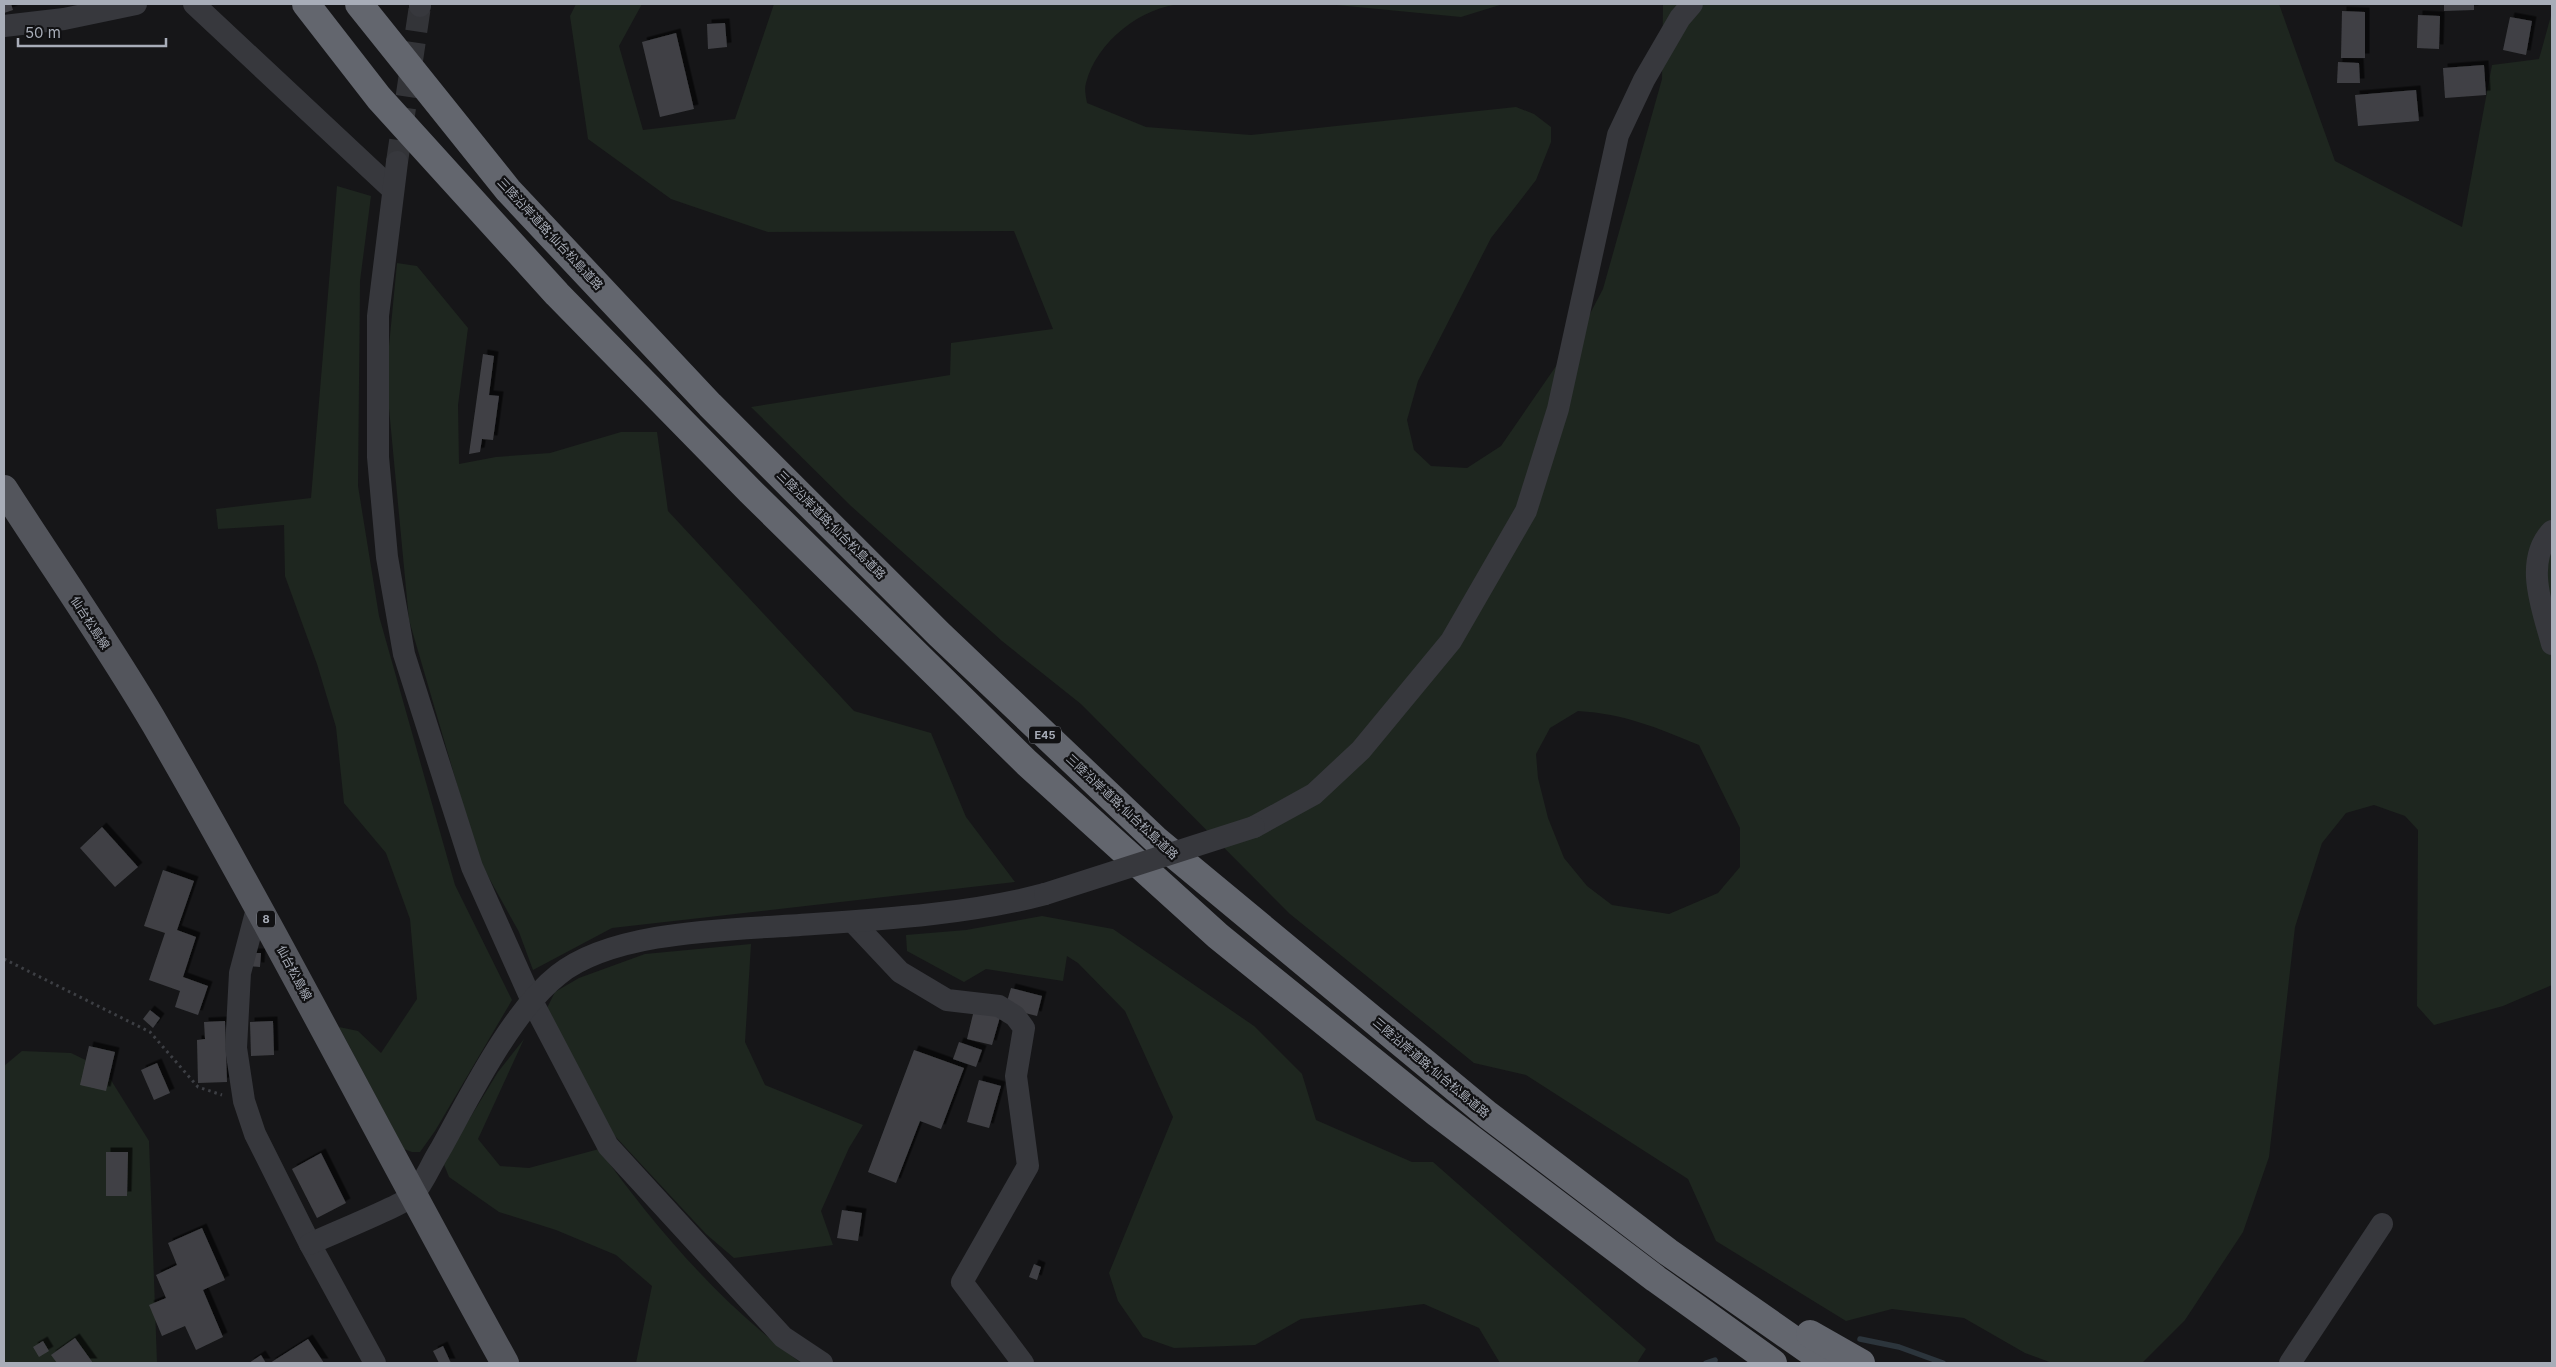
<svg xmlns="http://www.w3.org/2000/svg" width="2556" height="1367" font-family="Inter,'Noto Sans JP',sans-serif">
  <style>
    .green { fill: #1e261f; fill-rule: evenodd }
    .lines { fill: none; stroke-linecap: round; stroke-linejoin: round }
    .stream { stroke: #2c353c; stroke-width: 5.5 }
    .building { fill: #404145; filter: url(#shadow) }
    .minor-tunnel { stroke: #333438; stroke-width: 22; stroke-dasharray: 22 11; stroke-linecap: butt }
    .path { stroke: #3d3f44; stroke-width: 3; stroke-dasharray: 2.5 4; stroke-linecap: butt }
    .minor { stroke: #37383d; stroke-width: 22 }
    .major { stroke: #53555c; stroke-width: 28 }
    .highway { stroke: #63666e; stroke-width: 28 }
    .minor-bridge { stroke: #37383d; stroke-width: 22 }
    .labels { text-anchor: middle; stroke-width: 4.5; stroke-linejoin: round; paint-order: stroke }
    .shield { fill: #111113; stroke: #7b7e86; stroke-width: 1 }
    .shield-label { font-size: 11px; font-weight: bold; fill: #a8adb8 }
    .street-label { font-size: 12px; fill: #a8adb8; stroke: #111113 }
  </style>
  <defs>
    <filter id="shadow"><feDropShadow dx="4.5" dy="-4.5" stdDeviation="0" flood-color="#0009"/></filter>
  </defs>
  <rect width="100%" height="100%" fill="#161618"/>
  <g class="green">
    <path d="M 576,4 L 642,4 L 619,46 L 643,130 L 735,119 L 774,4 L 1183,4 C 1142,6 1096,42 1086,83 C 1084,89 1086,97 1087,103 L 1146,127 L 1251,135 L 1516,107 L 1534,114 L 1551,127 L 1551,142 L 1536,180 L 1491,238 L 1418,381 L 1407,420 L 1414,450 L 1431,466 L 1467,468 L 1501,446 L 1583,327 L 1603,289 L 1662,79 L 1663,4 L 2279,4 L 2335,161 L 2462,227 L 2492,65 L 2539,59 L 2552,12 L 2552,985 L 2503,1006 L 2434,1025 L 2417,1006 L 2418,830 L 2405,816 L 2374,805 L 2346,813 L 2322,843 L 2295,927 L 2269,1157 L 2243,1232 L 2185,1320 L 2142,1363 L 2052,1363 L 2025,1353 L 1964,1318 L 1892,1309 L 1846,1321 L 1716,1241 L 1688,1179 L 1526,1075 L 1474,1063 L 1290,914 L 1081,704 L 1002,641 L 851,506 L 751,407 L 950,375 L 951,343 L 1053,329 L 1014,231 L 768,232 L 671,199 L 588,139 L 570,16 ZM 1578,711 C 1625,714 1655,727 1699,745 L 1740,828 L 1740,867 L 1718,893 L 1669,914 L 1612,905 L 1587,886 L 1564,858 L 1548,818 L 1538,778 L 1536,754 L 1550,728 Z"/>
    <polygon points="1326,4 1503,4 1461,17"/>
    <polygon points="337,186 371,196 360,281 358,486 379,616 455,885 512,1000 435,1131 420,1152 412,1152 404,1149 339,1027 358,1031 381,1053 417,999 410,919 386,853 344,803 336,727 317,664 285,576 284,525 218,529 216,509 311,498"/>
    <polygon points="397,263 417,266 468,328 458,405 459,464 496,457 550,453 621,432 657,432 668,511 854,711 931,733 966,817 1015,882 612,928 533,970 519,932 479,860 409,620 386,377"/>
    <polygon points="1042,916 1113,929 1254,1026 1302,1074 1316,1120 1412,1162 1433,1162 1646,1349 1637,1363 1500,1363 1479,1328 1424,1304 1301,1319 1255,1345 1174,1348 1143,1337 1118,1301 1109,1273 1173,1117 1125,1011 1078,963 1067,956 1063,981 986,969 964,982 907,951 906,935 966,930"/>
    <polygon points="751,944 745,1042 765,1085 863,1125 849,1148 821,1211 833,1245 734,1258 706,1234 614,1135 546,1010 555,992 579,978 645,954"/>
    <path d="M 524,1039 L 478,1139 L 500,1166 L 529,1168 L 599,1149 C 656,1229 722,1305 801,1363 L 636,1363 L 652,1286 L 616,1255 L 556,1230 L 499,1212 L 449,1177 L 443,1162 L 498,1072 Z"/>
    <polygon points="22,1051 71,1053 104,1069 149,1141 157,1363 4,1363 4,1066"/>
  </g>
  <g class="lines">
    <g class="stream">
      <polyline points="1860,1339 1899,1347 1943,1363"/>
      <polyline points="1706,1363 1715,1360"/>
    </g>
  </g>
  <g class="building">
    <polygon points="4,4 11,4 13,10 4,13"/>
    <polygon points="2444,4 2474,4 2474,10 2444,11"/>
    <polygon points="2342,11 2365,12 2365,58 2341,58"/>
    <polygon points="2418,15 2440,16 2439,49 2417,48"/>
    <polygon points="2510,17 2532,21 2526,55 2503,50"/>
    <polygon points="725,23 727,47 708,49 707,24"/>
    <polygon points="676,33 694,109 660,117 642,42"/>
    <polygon points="2338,62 2359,63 2360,83 2337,83"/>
    <polygon points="2484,65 2486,95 2445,98 2443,68"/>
    <polygon points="2416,90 2419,121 2358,126 2355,95"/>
    <polygon points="483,354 494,356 489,395 499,396 493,440 482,439 480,452 469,454"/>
    <polygon points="102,827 138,867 115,887 80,848"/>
    <polygon points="163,870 194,881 177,930 196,937 183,977 208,986 198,1015 175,1007 180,991 149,980 165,933 144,926"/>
    <polygon points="250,953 261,953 260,967 249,966"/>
    <polygon points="1011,988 1042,996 1037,1016 1005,1008"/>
    <polygon points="150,1010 160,1018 153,1028 143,1019"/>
    <polygon points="974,1010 1000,1017 992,1045 967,1039"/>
    <polygon points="225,1021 227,1082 198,1083 197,1040 205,1039 204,1022"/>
    <polygon points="273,1021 274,1055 251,1056 250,1022"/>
    <polygon points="959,1042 982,1050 976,1067 953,1059"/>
    <polygon points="89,1046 115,1052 106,1091 80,1085"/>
    <polygon points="914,1050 964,1068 941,1129 920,1121 896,1183 868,1172"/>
    <polygon points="157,1063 170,1093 154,1100 141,1070"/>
    <polygon points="979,1080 1001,1086 989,1128 967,1122"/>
    <polygon points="106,1152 128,1152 127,1196 106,1196"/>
    <polygon points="321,1153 346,1203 317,1218 292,1169"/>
    <polygon points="842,1210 862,1213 858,1241 837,1238"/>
    <polygon points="202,1228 225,1280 203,1290 223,1337 196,1350 185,1326 162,1336 149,1305 166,1298 156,1275 177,1265 168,1243"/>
    <polygon points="1034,1264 1041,1267 1037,1280 1029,1277"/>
    <polygon points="75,1338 93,1363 57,1363 51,1355"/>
    <polygon points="308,1339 324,1363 270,1363"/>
    <polygon points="43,1341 49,1351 39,1357 33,1347"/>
    <polygon points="443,1346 451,1363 439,1363 433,1351"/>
    <polygon points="261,1355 266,1363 249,1363"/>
  </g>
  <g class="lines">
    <polyline class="minor-tunnel" points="397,162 420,6"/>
    <polyline class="path" points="4,959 150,1032 198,1087 222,1095"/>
    <g class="minor">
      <polyline points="194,4 393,190"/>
      <polyline points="420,6 420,4"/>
      <polyline points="4,26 64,19 136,4"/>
      <polyline points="397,162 378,316 378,457 387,557 404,654 472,867 532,1001 608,1146 783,1337 822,1363"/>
      <path d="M 2552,531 C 2523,561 2543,610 2552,644"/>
      <polyline points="1254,827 1314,794 1361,750 1451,641 1526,511 1558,409 1618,135 1644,80 1680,18 1692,4"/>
      <polyline points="258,905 240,973 236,1048 244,1101 255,1134 310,1244 375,1363"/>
      <polyline points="853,922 900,972 947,1000 999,1006 1015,1016 1024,1028 1016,1076 1028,1166 962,1282 1023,1363"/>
      <path d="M 310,1244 C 326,1236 406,1204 413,1195 C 424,1183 431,1164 440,1150 C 469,1098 511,1012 558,975 C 616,928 741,930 814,924 C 888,919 974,913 1045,894"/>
      <polyline points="2290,1363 2382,1224"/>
    </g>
    <path class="major" d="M 4,489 C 54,567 108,644 155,724 C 277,934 387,1151 505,1363"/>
    <g class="highway">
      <polyline points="306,4 379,98 557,294 750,491 1027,763 1218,936 1437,1113 1656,1279 1773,1363"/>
      <polyline points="359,4 508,190 710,405 939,634 1155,839 1488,1115 1668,1252 1827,1363"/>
      <polyline points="1810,1334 1861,1363"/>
    </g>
    <polyline class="minor-bridge" points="1045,894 1254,827"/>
  </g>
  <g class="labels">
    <g class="shield">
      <rect x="1029" y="726.5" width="32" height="17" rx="4"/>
      <rect x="257" y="910.5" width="18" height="17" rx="4"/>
    </g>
    <g class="shield-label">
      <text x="1045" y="739">E45</text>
      <text x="266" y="923">8</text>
    </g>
    <g class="street-label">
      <text transform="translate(550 234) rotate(47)" y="4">三陸沿岸道路;仙台松島道路</text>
      <text transform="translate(831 525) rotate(45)" y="4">三陸沿岸道路;仙台松島道路</text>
      <text transform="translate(90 623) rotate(57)" y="4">仙台松島線</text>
      <text transform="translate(1122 807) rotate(43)" y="4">三陸沿岸道路;仙台松島道路</text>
      <text transform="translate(294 973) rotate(62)" y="4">仙台松島線</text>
      <text transform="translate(1431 1068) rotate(40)" y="4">三陸沿岸道路;仙台松島道路</text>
    </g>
  </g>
  <rect width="2556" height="1367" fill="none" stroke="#a8adb8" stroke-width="10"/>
  <path d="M18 38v8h148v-8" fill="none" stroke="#a8adb8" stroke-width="2.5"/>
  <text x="25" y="38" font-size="15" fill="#a8adb8" stroke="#111113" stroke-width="4" paint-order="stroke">50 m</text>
</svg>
